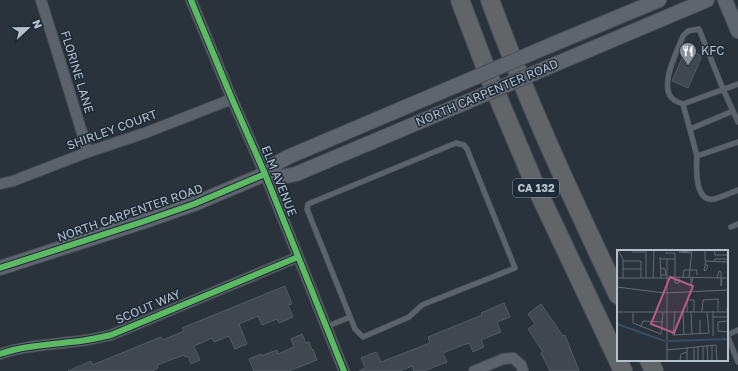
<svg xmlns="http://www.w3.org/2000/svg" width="738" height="371" font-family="'Golos Text',sans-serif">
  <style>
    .building { fill: #40474e; stroke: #525a63 }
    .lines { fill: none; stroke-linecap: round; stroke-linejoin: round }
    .service-casing { stroke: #494f55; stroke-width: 6 }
    .minor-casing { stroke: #494f55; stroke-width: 12 }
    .secondary-casing { stroke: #494f55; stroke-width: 16 }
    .motorway-casing { stroke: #474f57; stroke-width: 20 }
    .service { stroke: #5b6269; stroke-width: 5 }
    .minor { stroke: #5b6269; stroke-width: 10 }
    .secondary { stroke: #5e656e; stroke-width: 14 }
    .motorway { stroke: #616568; stroke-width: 18 }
    .secondary-bridge-casing { stroke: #494f55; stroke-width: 16; stroke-linecap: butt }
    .secondary-bridge { stroke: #5e656e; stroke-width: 14 }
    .cycleway-casing { stroke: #1d2a37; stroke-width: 8 }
    .cycleway { stroke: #5cba63; stroke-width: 6 }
    .labels { text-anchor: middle; stroke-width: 3; stroke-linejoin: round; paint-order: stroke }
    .shield { fill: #1d2a37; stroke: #87939f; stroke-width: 1 }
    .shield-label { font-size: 11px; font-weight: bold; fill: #b4c0cc }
    .poi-label { font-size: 12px; fill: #b4c0cc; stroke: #1d2a37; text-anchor: start }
    .street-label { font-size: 12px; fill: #b4c0cc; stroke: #1d2a37 }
    .inset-river { fill: none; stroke: #354e66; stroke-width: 2 }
    .inset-road { fill: none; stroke: #616b75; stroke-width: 1 }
    .view { fill: #bc5b88; fill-opacity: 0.15; stroke: #bc5b88; stroke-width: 2 }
    .inset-edge { fill: none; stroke: #b4c0cc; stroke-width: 2 }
  </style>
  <rect width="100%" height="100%" fill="#2a333b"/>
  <g class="building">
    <polygon points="686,49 702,56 688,88 672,81"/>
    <polygon points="285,286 292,304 288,305 293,317 279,323 277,319 262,325 258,316 239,324 247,344 235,349 229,336 214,342 212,338 194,346 200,360 191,364 188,356 185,357 184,355 157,365 158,368 152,371 68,371 91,361 92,365 102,361 161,337 163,340 184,331 182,328"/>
    <polygon points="504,303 510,317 497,322 501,332 481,340 484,347 473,352 469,343 463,345 443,353 447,362 424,371 414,371 412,366 400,371 359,371 365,368 361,358 376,352 381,362 430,343 428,337 482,315 481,313"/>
    <polygon points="541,304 563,336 565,335 579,371 550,371 541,353 543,352 528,329 535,324 528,314"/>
    <polygon points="302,334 306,343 309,342 312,350 313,349 317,360 289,371 254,371 249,359 261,354 261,356 277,350 278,354 294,347 291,339"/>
  </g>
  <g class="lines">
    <defs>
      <g id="service">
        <polyline points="738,84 683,104 697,156 738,142"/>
        <path d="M 683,104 C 680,103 677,102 674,100 C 657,88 678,50 683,36 L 688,31 L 699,29 L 723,89 L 738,122"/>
        <polyline points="690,129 733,111"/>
        <polygon points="456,143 464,145 467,149 515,268 422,305 409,317 363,337 355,329 307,209 308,204"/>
        <path d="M 697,156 C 696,169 695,203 714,199 C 722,197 730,193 738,190"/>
        <polyline points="731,227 738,224"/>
        <polyline points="326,327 350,317"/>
        <polyline points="738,330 727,335 738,362"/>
      </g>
      <g id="minor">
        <polyline points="41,0 88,152"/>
        <polyline points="191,0 232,99 265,174 344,371"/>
        <polyline points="0,184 13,181 88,152 145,133 232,99"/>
        <path d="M 0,354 C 23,346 47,345 71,342 C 85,341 98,338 111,335 L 298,257"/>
        <polyline points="474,371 503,359 513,358 521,365 523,371"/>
      </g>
      <g id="secondary">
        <polyline points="725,0 738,31"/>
        <polyline points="551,45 659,0"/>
        <polyline points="558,63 707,0"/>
        <polyline points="265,174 281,177 296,174 462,104"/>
        <polyline points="0,268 145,221 194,204 265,174 275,164 288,157 455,86"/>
      </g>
      <g id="motorway">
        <polyline points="460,0 488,74 535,185 623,371"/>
        <path d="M 490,0 C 527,101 572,198 618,295"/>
        <polyline points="649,360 654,371"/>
      </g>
    </defs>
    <use href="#service" class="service-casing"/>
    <use href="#minor" class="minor-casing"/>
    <use href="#secondary" class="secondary-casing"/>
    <use href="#motorway" class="motorway-casing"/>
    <use href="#service" class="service"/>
    <use href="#minor" class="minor"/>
    <use href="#secondary" class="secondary"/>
    <use href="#motorway" class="motorway"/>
    <defs>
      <g id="secondary-bridge">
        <polyline points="455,86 551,45"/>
        <polyline points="462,104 558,63"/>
      </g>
    </defs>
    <use href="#secondary-bridge" class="secondary-bridge-casing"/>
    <use href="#secondary-bridge" class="secondary-bridge"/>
    <defs>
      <g id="cycleway">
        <polyline points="191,0 232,99 265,174 344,371"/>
        <polyline points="0,268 145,221 194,204 265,174"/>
        <path d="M 0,354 C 23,346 47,345 71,342 C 85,341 98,338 111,335 L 298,257"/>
      </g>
    </defs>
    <use href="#cycleway" class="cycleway-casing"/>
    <use href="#cycleway" class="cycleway"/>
  </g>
  <defs>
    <symbol id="restaurant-pin" viewBox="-11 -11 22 30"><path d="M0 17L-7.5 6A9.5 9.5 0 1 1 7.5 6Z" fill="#848f99" stroke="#1d2a37"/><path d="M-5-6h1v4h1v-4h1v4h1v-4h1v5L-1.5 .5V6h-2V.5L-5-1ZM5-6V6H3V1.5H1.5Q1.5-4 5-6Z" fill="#fff"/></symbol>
  </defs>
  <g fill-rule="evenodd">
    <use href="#restaurant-pin" x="678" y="41" width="20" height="27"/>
  </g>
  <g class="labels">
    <rect class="shield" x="513" y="179" width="46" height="18" rx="3"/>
    <g class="shield-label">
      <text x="536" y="192">CA 132</text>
    </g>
    <g class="poi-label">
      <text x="701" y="55">KFC</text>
    </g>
    <g class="street-label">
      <text transform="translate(77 72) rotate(73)" y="4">FLORINE LANE</text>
      <text transform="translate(487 93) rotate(-23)" y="4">NORTH CARPENTER ROAD</text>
      <text transform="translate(112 130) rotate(-20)" y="4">SHIRLEY COURT</text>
      <text transform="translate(279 181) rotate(68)" y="4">ELM AVENUE</text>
      <text transform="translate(130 213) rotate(-19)" y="4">NORTH CARPENTER ROAD</text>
      <text transform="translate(148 307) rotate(-23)" y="4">SCOUT WAY</text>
    </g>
  </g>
  <g transform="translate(617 250)">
    <rect width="111" height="111" fill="#2a333b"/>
    <path class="inset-river" d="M 0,74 L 48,91M 52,91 L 111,89"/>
    <path class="inset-road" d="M 1,0 L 6,9 L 6,28M 29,0 L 29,28M 88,0 L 88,11 L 111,12M 97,0 L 98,5 L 111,5M 15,2 L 28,2M 48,3 L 58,3 L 58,33 L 62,33 L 62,28M 74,3 L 62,2 L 75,1M 43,7 L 44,28M 43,9 L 58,9M 50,9 L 50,111M 6,11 L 24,11 L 24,28M 97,12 L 98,9 L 111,9 L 111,12M 88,14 L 91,16 L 88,21 L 87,20 L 89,11M 6,19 L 24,19M 44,25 L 49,25 L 48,19 L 44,18M 52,27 L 111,28M 0,28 L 51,28M 36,28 L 37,0M 66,28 L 67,20 L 80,20 L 80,25M 72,28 L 75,0M 74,28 L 74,36 L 76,28M 100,28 L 102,21 L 104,22 L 104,28M 104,28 L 104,36 L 105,28M 0,37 L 48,43 L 111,40M 58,61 L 56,85 L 92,83 L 90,62M 66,61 L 67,84M 74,61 L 75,84M 96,61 L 96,67 L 111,67M 0,62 L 111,62M 16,62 L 16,73 L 44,84 L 46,62M 70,62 L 70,50 L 77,50 L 77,62M 85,62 L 86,50 L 101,49 L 101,62M 110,62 L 111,49M 96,67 L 96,86M 83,70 L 83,83M 111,71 L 101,72 L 101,81 L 111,82M 24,76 L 26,71 L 46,72M 90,95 L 91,111M 81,96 L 81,111M 86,96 L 86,111M 70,97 L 70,111M 50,100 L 99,95 L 100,111M 63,111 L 64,104 L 70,102M 77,111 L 77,97M 95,111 L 95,95"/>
    <path class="view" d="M 53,27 L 76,36 L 57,83 L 34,74 Z"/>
    <rect width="111" height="111" class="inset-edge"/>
  </g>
  <g transform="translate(28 28) rotate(68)" stroke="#1d2a37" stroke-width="3" paint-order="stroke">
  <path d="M0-3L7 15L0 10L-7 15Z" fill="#b4c0cc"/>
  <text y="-6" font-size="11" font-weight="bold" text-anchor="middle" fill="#b4c0cc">N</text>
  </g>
</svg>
